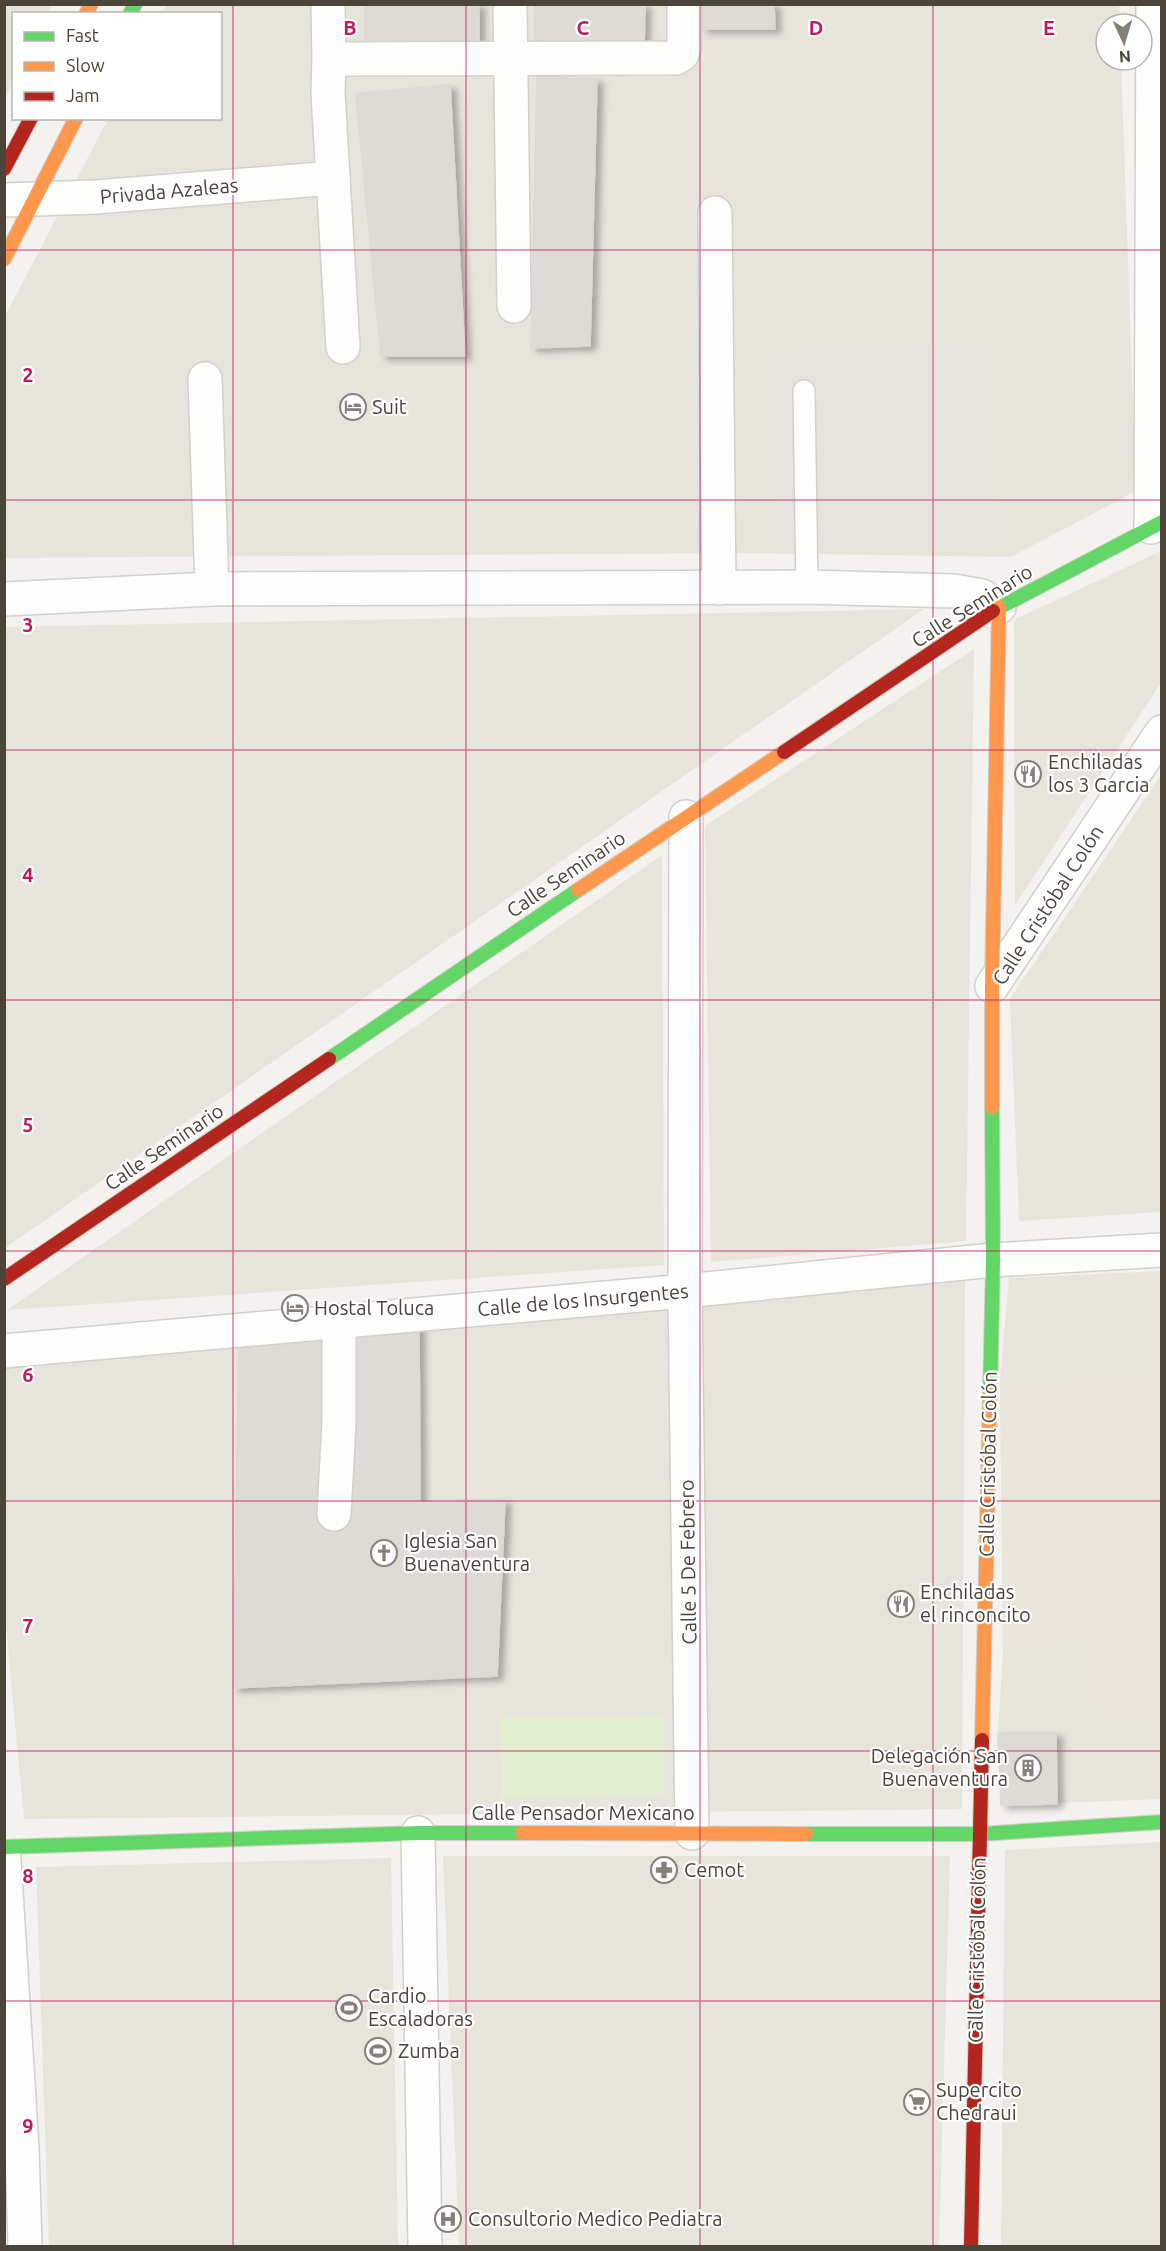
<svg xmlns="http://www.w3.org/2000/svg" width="1166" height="2251" font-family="Ubuntu,sans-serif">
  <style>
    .residential { fill: #e7e4dc }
    .education { fill: #eae5da }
    .green { fill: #e1eecf }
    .parking { fill: #e6e3df }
    .building { fill: #dedbd6; stroke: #dcd9d4; stroke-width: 1.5; filter: url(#shadow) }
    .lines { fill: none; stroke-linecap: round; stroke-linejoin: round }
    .lane-casing { stroke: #d2d0cb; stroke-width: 24 }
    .street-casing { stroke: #d2d0cb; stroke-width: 36 }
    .fast-casing { stroke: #d3cfc5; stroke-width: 16 }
    .slow-casing { stroke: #d3cfc5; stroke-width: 16 }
    .jam-casing { stroke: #d3cfc5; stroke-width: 16 }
    .lane { stroke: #fdfdfc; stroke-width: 21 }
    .street { stroke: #fdfdfc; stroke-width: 33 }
    .fast { stroke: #63d668; stroke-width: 14 }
    .slow { stroke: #ff974d; stroke-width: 14 }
    .jam { stroke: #b3261e; stroke-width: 14 }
    .grid { fill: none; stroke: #c2185b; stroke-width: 1.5; stroke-opacity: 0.55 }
    .labels { text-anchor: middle; stroke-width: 4.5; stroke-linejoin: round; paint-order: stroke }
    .street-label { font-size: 20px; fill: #4b4439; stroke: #fff }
    .poi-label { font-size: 20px; fill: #4b4439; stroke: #fff; text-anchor: start }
    .grid-label { font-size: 20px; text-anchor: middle; font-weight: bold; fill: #c2185b; stroke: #fff; stroke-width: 4.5; stroke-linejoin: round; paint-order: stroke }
  </style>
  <defs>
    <filter id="shadow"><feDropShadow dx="6" dy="4" stdDeviation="3" flood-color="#0004"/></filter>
  </defs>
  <rect width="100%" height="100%" fill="#f4f2ee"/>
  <g class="residential">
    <polygon points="5,4 52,5 47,13 14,14 13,81 5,99"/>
    <polygon points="167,5 1119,5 1120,24 1106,24 1106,60 1121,60 1136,491 1011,557 738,553 5,558 4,318 108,119 220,118 220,14 162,13"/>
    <polygon points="1161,551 1161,683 1015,905 1014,620"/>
    <polygon points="924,609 5,1248 5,627"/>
    <polygon points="974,649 966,1241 711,1262 705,826"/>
    <polygon points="1161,775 1161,1212 1019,1221 1010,999"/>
    <polygon points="662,855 664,1265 7,1310"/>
    <polygon points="1161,1271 1161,1799 1001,1805 998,1733 1003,1650 1000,1380 1009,1278"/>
    <polygon points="965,1276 962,1809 24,1819 4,1604 4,1361"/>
    <polygon points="1161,1842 1161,2246 1001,2246 1005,1850"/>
    <polygon points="443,1856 950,1856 939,2246 459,2246"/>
    <polygon points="391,1858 398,2246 49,2246 36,1867"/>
  </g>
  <polygon class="education" points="1161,1375 1161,1721 1092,1721 1087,1644 1003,1650 1000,1380"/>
  <polygon class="green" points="663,1716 665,1794 502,1798 500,1717"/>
  <polygon class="parking" points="987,345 996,548 781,550 769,352"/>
  <g class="building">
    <polygon points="365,4 479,4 479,45 365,47"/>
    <polygon points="535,4 645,4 644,49 535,50"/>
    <polygon points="702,4 774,4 775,29 702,29"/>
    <polygon points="537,78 597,79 590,346 531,348"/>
    <polygon points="450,85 465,356 381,356 356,94"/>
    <polygon points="419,1324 420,1502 505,1500 497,1676 233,1688 239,1340"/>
    <polygon points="998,1733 1056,1733 1057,1804 1001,1805"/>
  </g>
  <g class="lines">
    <defs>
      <polyline id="lane" points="804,391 807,587"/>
      <g id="street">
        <polyline points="328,4 329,59"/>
        <polyline points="510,4 514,306"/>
        <polyline points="4,200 96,197 333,178"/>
        <polyline points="715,213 719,588"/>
        <polyline points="343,347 328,93 329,59 676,58 682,54 684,48 684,4"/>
        <polyline points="205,379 212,589"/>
        <polyline points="1151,527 1153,4"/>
        <polyline points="4,599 212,589 807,587 954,591 982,596 999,607"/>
        <polyline points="686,817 685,1291 692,1833"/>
        <polyline points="992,986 1162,732"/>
        <polyline points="4,1351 685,1291 993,1260 1162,1250"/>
        <polyline points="334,1514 339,1423 339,1321"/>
        <polyline points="418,1833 425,2246"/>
        <polyline points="4,1859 22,2148 25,2246"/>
      </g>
      <g id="fast">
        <polyline points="130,14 135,4"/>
        <polyline points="993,611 1162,522"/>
        <polyline points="329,1059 578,890"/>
        <polyline points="990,1395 993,1260 992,1107"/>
        <polyline points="806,1834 980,1834 1162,1822"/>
        <polyline points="4,1847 418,1833 522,1833"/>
      </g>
      <g id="slow">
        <polyline points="86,14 91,4"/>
        <polyline points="4,259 76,118"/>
        <polyline points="578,890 784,752"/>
        <polyline points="992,1107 992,986 999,607"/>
        <polyline points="982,1740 990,1395"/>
        <polyline points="522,1833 806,1834"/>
      </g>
      <g id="jam">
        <polyline points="4,169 31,118"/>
        <polyline points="784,752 993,611"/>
        <polyline points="4,1279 329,1059"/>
        <polyline points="971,2246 982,1740"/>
      </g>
    </defs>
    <use href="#lane" class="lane-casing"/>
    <use href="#street" class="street-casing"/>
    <use href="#fast" class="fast-casing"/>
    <use href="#slow" class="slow-casing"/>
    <use href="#jam" class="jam-casing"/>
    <use href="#lane" class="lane"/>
    <use href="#street" class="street"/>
    <use href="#fast" class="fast"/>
    <use href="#slow" class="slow"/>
    <use href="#jam" class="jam"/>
  </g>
  <path class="grid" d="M 233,4 L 233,2246M 466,4 L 466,2246M 700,4 L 700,2246M 933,4 L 933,2246M 4,250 L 1162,250M 4,500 L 1162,500M 4,750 L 1162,750M 4,1000 L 1162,1000M 4,1251 L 1162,1251M 4,1501 L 1162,1501M 4,1751 L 1162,1751M 4,2001 L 1162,2001"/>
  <defs>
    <symbol id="hotel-ring" viewBox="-11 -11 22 22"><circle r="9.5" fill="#fff" stroke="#868178" stroke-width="1.5"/><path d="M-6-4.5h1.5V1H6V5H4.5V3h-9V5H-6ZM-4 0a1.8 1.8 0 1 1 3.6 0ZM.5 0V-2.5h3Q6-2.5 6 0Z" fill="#868178"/></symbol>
    <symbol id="restaurant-ring" viewBox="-11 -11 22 22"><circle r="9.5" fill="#fff" stroke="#868178" stroke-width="1.5"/><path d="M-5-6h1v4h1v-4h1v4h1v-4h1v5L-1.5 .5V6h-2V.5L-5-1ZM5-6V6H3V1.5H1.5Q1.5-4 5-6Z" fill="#868178"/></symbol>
    <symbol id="church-ring" viewBox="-11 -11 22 22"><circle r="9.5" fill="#fff" stroke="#868178" stroke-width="1.5"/><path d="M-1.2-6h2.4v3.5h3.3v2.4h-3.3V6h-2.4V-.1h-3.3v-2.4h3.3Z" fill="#868178"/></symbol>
    <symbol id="building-ring" viewBox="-11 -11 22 22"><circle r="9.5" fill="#fff" stroke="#868178" stroke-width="1.5"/><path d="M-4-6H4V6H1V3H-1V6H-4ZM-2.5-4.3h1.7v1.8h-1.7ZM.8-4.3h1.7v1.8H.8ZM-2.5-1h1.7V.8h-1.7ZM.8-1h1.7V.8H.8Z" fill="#868178"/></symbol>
    <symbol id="pharmacy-ring" viewBox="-11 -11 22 22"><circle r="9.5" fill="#fff" stroke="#868178" stroke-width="1.5"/><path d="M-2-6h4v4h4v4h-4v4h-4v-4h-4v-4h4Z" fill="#868178"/></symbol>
    <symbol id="stadium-ring" viewBox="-11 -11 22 22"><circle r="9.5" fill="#fff" stroke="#868178" stroke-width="1.5"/><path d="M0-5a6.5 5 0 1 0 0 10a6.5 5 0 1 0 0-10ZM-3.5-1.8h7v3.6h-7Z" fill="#868178"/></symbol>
    <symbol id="supermarket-ring" viewBox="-11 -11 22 22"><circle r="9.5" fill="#fff" stroke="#868178" stroke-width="1.5"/><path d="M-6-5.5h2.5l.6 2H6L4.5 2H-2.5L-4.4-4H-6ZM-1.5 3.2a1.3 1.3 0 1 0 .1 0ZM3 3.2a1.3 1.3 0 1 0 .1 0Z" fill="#868178"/></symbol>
    <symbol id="hospital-ring" viewBox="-11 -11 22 22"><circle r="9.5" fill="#fff" stroke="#868178" stroke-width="1.5"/><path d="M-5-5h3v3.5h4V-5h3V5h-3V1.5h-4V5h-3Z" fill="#868178"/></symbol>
  </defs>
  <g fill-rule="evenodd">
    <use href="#hotel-ring" x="338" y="392" width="30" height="30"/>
    <use href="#restaurant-ring" x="1013" y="759" width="30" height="30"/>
    <use href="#hotel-ring" x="280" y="1293" width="30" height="30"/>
    <use href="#church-ring" x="369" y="1538" width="30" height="30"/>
    <use href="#restaurant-ring" x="886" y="1589" width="30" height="30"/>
    <use href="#building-ring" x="1013" y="1753" width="30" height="30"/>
    <use href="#pharmacy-ring" x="649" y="1855" width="30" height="30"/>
    <use href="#stadium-ring" x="334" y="1993" width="30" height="30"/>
    <use href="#stadium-ring" x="363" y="2036" width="30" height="30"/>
    <use href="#supermarket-ring" x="902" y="2087" width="30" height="30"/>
    <use href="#hospital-ring" x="433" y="2204" width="30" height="30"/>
  </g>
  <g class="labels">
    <g class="street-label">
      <text transform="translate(169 191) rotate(-5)" y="7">Privada Azaleas</text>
      <text transform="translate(972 606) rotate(-32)" y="7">Calle Seminario</text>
      <text transform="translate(566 874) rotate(-34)" y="7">Calle Seminario</text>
      <text transform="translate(1048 905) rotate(-57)" y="7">Calle Cristóbal Colón</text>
      <text transform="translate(164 1147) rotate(-34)" y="7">Calle Seminario</text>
      <text transform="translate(583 1300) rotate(-5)" y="7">Calle de los Insurgentes</text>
      <text transform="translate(988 1464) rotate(-89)" y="7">Calle Cristóbal Colón</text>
      <text transform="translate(688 1562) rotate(-91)" y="7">Calle 5 De Febrero</text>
      <text x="583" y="1820">Calle Pensador Mexicano</text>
      <text transform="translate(977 1950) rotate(-89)" y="7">Calle Cristóbal Colón</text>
    </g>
    <g class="poi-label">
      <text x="372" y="414">Suit</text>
      <text x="1048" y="769">Enchiladas<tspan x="1048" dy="23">los 3 Garcia</tspan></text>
      <text x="314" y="1315">Hostal Toluca</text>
      <text x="404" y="1548">Iglesia San<tspan x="404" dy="23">Buenaventura</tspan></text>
      <text x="920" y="1599">Enchiladas<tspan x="920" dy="23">el rinconcito</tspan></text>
      <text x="1008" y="1763" text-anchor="end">Delegación San<tspan x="1008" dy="23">Buenaventura</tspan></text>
      <text x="684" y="1877">Cemot</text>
      <text x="368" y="2003">Cardio<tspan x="368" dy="23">Escaladoras</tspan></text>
      <text x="398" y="2058">Zumba</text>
      <text x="936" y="2097">Supercito<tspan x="936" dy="23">Chedraui</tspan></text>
      <text x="468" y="2226">Consultorio Medico Pediatra</text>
    </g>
  </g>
  <g class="grid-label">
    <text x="350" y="35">B</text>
    <text x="583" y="35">C</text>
    <text x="816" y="35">D</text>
    <text x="1049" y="35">E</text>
    <text x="28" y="382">2</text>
    <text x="28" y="632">3</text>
    <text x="28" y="882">4</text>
    <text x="28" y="1132">5</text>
    <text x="28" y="1382">6</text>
    <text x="28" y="1633">7</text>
    <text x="28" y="1883">8</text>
    <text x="28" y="2133">9</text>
  </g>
  <rect width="1166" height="2251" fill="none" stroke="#4b4439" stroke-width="12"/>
  <rect x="12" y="12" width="210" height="108" fill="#ffffff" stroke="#b7b4b0" stroke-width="1.5"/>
  <rect x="24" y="32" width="30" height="9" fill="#63d668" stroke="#b7b4b0" stroke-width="1.5"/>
  <text x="66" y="42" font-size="18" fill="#4b4439">Fast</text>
  <rect x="24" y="62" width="30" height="9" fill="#ff974d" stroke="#b7b4b0" stroke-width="1.5"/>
  <text x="66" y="72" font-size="18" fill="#4b4439">Slow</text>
  <rect x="24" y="92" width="30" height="9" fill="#b3261e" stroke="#b7b4b0" stroke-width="1.5"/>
  <text x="66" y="102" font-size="18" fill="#4b4439">Jam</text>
  <g transform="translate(1124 42) rotate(176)"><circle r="28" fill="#ffffff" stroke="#b7b4b0" stroke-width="1.5"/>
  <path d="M0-4.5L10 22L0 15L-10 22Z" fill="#868178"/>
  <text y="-9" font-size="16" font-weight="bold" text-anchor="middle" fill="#4b4439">N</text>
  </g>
</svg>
